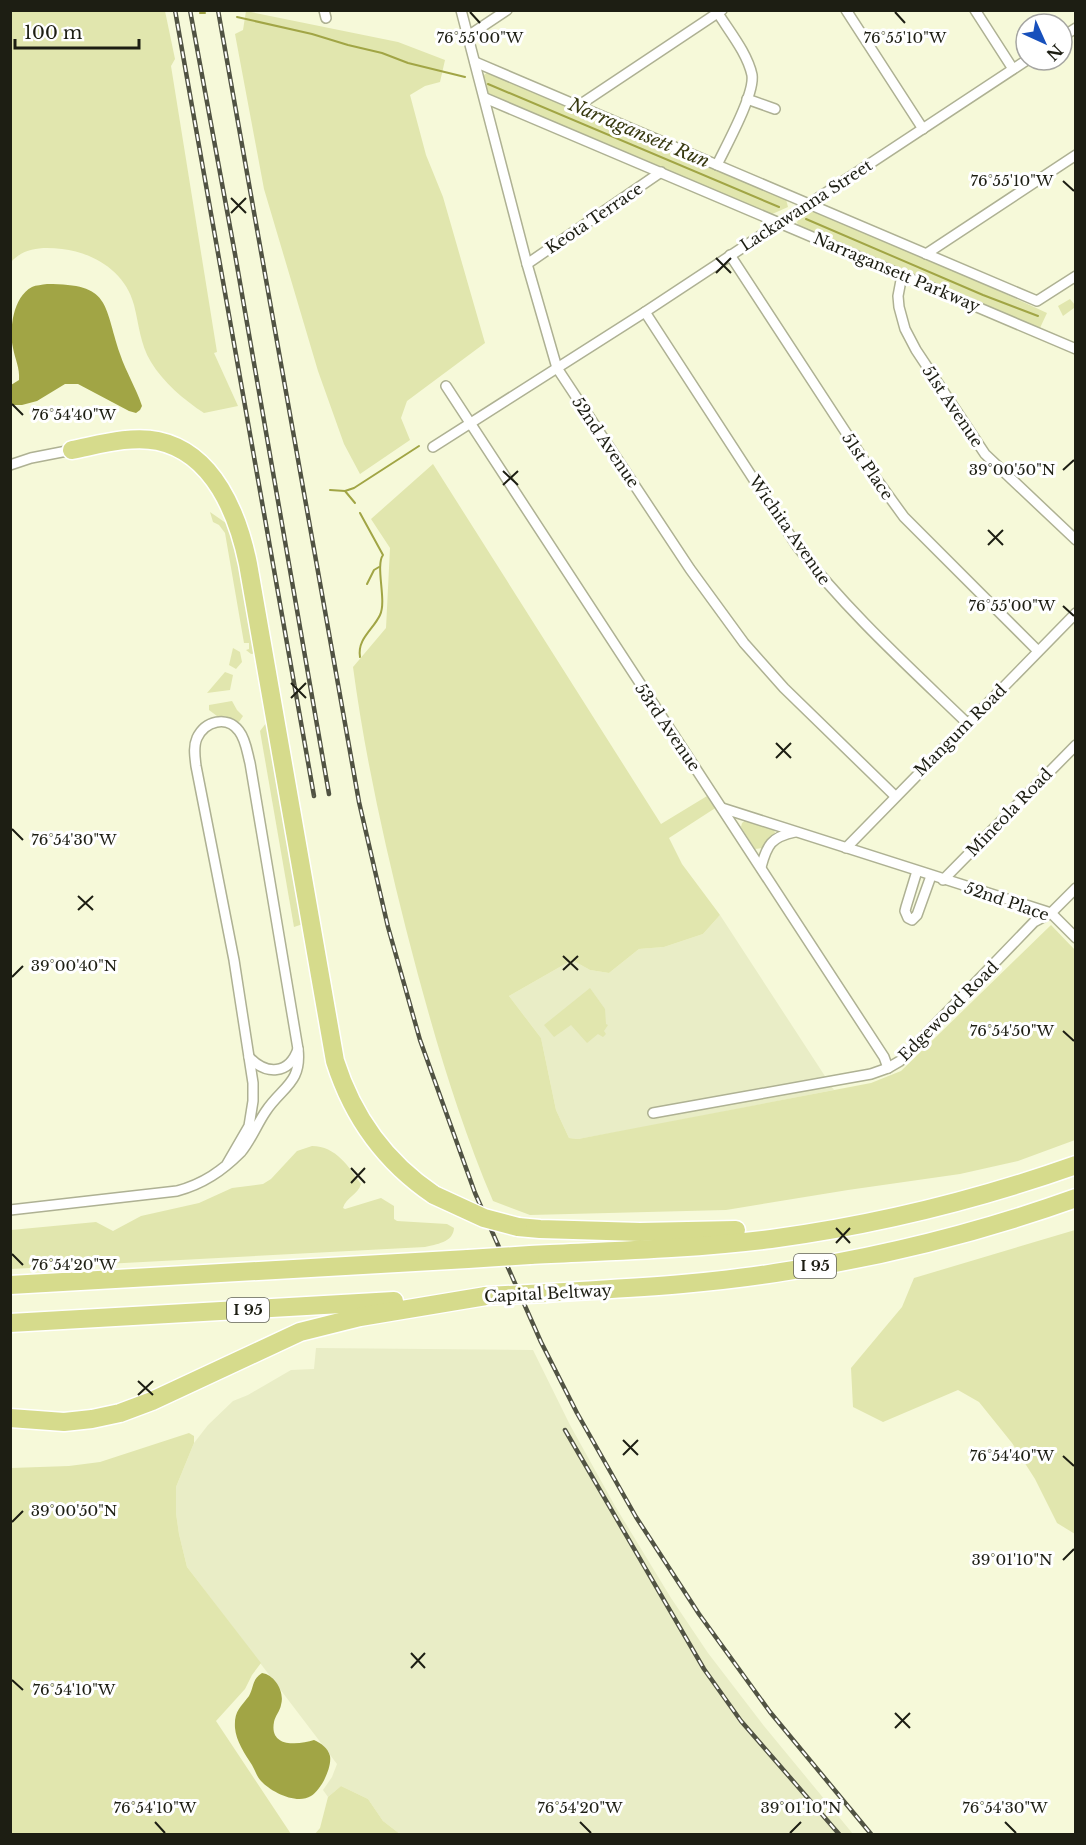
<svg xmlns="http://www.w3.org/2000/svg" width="1086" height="1845" font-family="'Libre Baskerville',serif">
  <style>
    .built { fill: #e9edc6 }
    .green { fill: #e1e6ae }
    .water { fill: #a1a545 }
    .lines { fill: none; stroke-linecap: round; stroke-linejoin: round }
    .stream { stroke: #a1a545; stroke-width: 2 }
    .minor-casing { stroke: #aeb193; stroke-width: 12 }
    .motorway-casing { stroke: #fff; stroke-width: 21 }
    .minor { stroke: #fff; stroke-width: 9 }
    .motorway { stroke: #d6db8c; stroke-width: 18 }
    .rail-casing { stroke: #515343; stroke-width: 4.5 }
    .rail { stroke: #fff; stroke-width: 2; stroke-dasharray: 7; stroke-linecap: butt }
    .motorway-bridge-casing { stroke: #fff; stroke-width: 21; stroke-linecap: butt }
    .motorway-bridge { stroke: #d6db8c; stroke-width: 18 }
    .ticks { fill: none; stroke: #1d1e13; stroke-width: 2 }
    .labels { text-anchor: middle; stroke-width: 6; stroke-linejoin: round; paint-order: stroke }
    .shield { fill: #fff; stroke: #61625a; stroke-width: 1.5 }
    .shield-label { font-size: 15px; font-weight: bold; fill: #1d1e13 }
    .street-label { font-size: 16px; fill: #1d1e13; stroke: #fff }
    .water-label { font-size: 18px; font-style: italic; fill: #373910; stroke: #fff }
    .ticks-label { font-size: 15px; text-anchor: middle; fill: #1d1e13; stroke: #fff; stroke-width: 6; stroke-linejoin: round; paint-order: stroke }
  </style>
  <rect width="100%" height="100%" fill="#f6f9d9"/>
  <g class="built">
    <polygon points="720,915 834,1090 634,1129 578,1139 569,1138 556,1110 541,1038 509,996 572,960 590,970 609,973 639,949 664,947 703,934"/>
    <polygon points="316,1348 533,1350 570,1425 615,1506 671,1598 708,1653 764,1726 853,1834 400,1834 383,1821 368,1799 341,1786 328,1797 323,1790 332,1777 337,1764 187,1567 179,1534 176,1513 176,1487 194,1443 208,1425 233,1401 248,1395 291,1370 314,1369"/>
  </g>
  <g class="green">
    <path d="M 11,10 L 165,11 L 175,59 L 171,66 L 217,352 L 214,353 L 238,406 L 204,413 C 184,400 163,382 151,362 C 140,344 139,324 134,305 C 125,271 94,253 62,249 C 43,247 25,247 11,262 Z"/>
    <polygon points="246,11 398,42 445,60 440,82 425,86 410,95 426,155 443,197 485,343 407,401 401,418 410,440 360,474 344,444 318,371 264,189 235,34 243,30"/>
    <polygon points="487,73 786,199 788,207 770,215 490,97 482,76"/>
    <polygon points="813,211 953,270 1047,313 1039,330 801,228 797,223 798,219"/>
    <polygon points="1070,299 1075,305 1074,308 1063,316 1058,306"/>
    <path d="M 433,464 L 661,824 L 712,793 L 720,805 L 669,838 L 682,864 L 720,915 L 703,934 L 664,947 L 639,949 L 609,973 L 590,970 L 572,960 L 509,996 L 541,1038 L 556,1110 L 569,1138 L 578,1139 L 871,1083 L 901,1071 L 1051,925 L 1075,950 L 1075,1140 L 1018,1161 L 960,1174 L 848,1190 L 726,1210 L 530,1215 L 493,1201 C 456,1114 430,1022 406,929 C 384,842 365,756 353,667 L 386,628 L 390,548 L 371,519 Z"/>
    <polygon points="210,512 236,530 258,653 251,654 246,650 249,649 249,643 244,643 225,533 219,525 213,522"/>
    <polygon points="233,648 240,652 242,662 236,669 229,665"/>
    <polygon points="225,672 233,675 230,690 207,693"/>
    <polygon points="232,701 237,710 243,716 239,722 225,716 217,716 209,710 209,705"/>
    <polygon points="270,718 306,923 294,927 260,731"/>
    <polygon points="746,820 774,829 775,833 763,848 755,849 741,827 742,823"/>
    <polygon points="590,988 605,1009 606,1024 608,1025 604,1031 606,1034 603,1037 598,1034 587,1043 571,1025 554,1037 544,1025"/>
    <path d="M 312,1146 C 336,1146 349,1167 361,1184 C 358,1195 346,1197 343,1208 L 345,1209 L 381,1198 L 394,1206 L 394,1219 L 397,1221 L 447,1224 L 454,1228 C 453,1243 436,1244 425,1247 L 11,1269 L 11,1230 L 96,1222 L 113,1231 L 141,1216 L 199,1203 L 232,1188 L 263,1184 L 271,1179 L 297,1151 Z"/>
    <polygon points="1075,1230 1076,1231 1075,1534 1057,1523 1035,1479 1012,1443 979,1402 958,1390 883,1422 853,1407 851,1368 902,1307 914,1278"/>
    <polygon points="189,1433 194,1436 194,1443 176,1487 176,1513 179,1534 187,1567 261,1663 252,1675 245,1689 216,1721 291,1834 11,1834 11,1468 69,1466 100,1462"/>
    <polygon points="341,1786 368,1799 383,1821 400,1834 315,1834 320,1828 328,1797"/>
  </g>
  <g class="water">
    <path d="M 47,284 C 111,284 103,303 120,354 C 126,372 136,388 142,406 L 140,410 L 136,413 L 129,411 L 78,384 L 65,384 L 37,401 L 22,405 L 11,405 L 11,385 L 19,380 C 20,368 15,359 13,348 C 9,329 13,297 32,287 C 36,285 42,285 47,284 Z"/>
    <path d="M 262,1673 C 275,1675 285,1692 281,1705 C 280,1711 275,1716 274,1722 C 269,1748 299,1745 314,1740 C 321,1743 328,1748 330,1756 C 332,1768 321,1790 311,1796 C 297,1805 271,1792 261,1781 C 257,1777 255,1770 252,1765 C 245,1754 236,1741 235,1728 C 234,1711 240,1708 249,1696 C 254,1687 252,1679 262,1673 Z"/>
  </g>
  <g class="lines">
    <g class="stream">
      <polyline points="200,13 205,13"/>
      <polyline points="237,17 312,34 348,45 382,53 408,63 465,77"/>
      <polyline points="488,84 779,207"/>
      <polyline points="806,219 983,295 1038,316"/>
      <polyline points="330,490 345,491 355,503"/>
      <polyline points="345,491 354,488 419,446"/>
      <polyline points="367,584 374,570 379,567"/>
      <path d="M 360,657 C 357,639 373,630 380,615 C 387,601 375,566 383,555 L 360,513"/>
    </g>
    <defs>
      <g id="minor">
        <polyline points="324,10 326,18"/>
        <polyline points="461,10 527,264 557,368 690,569 744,643 784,688 895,796"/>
        <path d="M 716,10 C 728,30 747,52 752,75 C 755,94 726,146 717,165"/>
        <polyline points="846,10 923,129"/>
        <polyline points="975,10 1013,69"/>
        <polyline points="468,36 507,10"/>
        <polyline points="1062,37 1076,28"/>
        <polyline points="475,62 1037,301 1076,276"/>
        <polyline points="485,98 1076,349"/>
        <polyline points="747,99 775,109"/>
        <polyline points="578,106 722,10"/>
        <polyline points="926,254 1076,155"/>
        <polyline points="730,255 875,477 904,517 1038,651"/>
        <polyline points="527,264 661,172"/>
        <polyline points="902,275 898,296 899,307 905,329 916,350 985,454 1076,540"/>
        <path d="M 645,312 L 797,546 C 847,611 908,666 967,723"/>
        <polyline points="446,386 884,1057 888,1068"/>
        <polyline points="433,447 645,312 1027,60"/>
        <polyline points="10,465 31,458 72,450"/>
        <polyline points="722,808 1051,913 1076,938"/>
        <polyline points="846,848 1076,613"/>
        <path d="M 761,867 C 767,845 771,837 795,832"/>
        <polyline points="917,871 906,907 905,911 908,918 912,920 917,915 931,876"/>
        <polyline points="943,880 1076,745"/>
        <path d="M 249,1057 C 266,1075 289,1075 298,1049"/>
        <polyline points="653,1113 871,1074 888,1068 900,1061 1034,922 1051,913 1076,888"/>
        <path d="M 10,1210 L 177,1191 C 203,1184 222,1171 241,1152 C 251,1140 257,1124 266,1111 C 282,1087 302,1083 298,1049 L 250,763 C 247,752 246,740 239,731 C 227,715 205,721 197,738 C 193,747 195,757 196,766 L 234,960 L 253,1083 L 253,1101 L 249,1126 L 227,1164"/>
      </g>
      <g id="motorway">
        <path d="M 72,450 C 98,445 131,435 158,441 C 214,453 238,515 248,564 L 335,1061 C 353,1118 385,1162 434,1195"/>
        <polyline points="518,1227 540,1229 640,1232 736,1230"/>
        <path d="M 530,1255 C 610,1251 691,1249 771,1239 C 875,1225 977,1200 1076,1165"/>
        <polyline points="10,1285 468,1259"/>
        <path d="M 547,1293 C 623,1288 700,1285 775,1273 C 877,1258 978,1233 1076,1198"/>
        <polyline points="10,1323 394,1301"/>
        <polyline points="10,1418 64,1422 92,1419 120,1413 152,1401 300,1332 360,1317 486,1296"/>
      </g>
    </defs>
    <use href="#minor" class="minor-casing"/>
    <use href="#motorway" class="motorway-casing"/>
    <use href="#minor" class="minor"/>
    <use href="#motorway" class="motorway"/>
    <defs>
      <g id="rail">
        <polyline points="175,10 314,796"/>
        <polyline points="190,10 235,254 329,794"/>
        <polyline points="218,10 359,802 388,927 420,1040 475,1193 541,1342 577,1413 636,1517 699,1614 770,1712 871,1834"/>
        <polyline points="565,1430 704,1669 741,1721 839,1834"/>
      </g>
    </defs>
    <use href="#rail" class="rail-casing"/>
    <use href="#rail" class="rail"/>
    <defs>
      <g id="motorway-bridge">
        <polyline points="434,1195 484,1218 518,1227"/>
        <polyline points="468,1259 530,1255"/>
        <polyline points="486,1296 547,1293"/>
      </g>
    </defs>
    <use href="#motorway-bridge" class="motorway-bridge-casing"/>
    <use href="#motorway-bridge" class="motorway-bridge"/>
  </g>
  <path class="ticks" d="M 470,12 L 480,23M 895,12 L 905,23M 1063,181 L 1074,191M 231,198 L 246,213M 231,213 L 246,198M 716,258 L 731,273M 716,273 L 731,258M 12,404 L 23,415M 1063,470 L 1074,460M 503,471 L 518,485M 503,485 L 518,471M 988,530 L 1003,545M 988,545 L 1003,530M 1063,606 L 1074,616M 291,683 L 306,698M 291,698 L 306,683M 776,743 L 791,758M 776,758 L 791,743M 12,829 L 23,840M 78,896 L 93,910M 78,910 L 93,896M 563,956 L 578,970M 563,970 L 578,956M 12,977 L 23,966M 1063,1031 L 1074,1041M 351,1168 L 365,1183M 351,1183 L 365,1168M 836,1228 L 850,1243M 836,1243 L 850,1228M 12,1254 L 23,1265M 138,1381 L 153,1395M 138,1395 L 153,1381M 623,1440 L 638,1455M 623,1455 L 638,1440M 1063,1456 L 1074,1466M 12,1522 L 23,1511M 1063,1560 L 1074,1549M 411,1653 L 425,1668M 411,1668 L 425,1653M 12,1680 L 23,1690M 895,1713 L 910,1728M 895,1728 L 910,1713M 155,1822 L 165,1833M 580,1822 L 591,1833M 1005,1822 L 1016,1833M 790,1833 L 801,1822"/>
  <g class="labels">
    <g class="shield">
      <rect x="794" y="1254" width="42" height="24" rx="4.5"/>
      <rect x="227" y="1298" width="42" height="24" rx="4.5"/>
    </g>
    <g class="shield-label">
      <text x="815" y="1271">I 95</text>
      <text x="248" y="1315">I 95</text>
    </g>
    <g class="street-label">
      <text transform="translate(806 205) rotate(-33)" y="6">Lackawanna Street</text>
      <text transform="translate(594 218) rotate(-34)" y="6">Keota Terrace</text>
      <text transform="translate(897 272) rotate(23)" y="6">Narragansett Parkway</text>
      <text transform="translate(953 406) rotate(56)" y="6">51st Avenue</text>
      <text transform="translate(606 442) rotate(56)" y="6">52nd Avenue</text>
      <text transform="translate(868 466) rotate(56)" y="6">51st Place</text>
      <text transform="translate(790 530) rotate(55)" y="6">Wichita Avenue</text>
      <text transform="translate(668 727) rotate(56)" y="6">53rd Avenue</text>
      <text transform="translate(960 730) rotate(-45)" y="6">Mangum Road</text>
      <text transform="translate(1009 812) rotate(-46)" y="6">Mineola Road</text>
      <text transform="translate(1007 901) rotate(19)" y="6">52nd Place</text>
      <text transform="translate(948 1011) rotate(-45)" y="6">Edgewood Road</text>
      <text transform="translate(548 1293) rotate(-3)" y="6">Capital Beltway</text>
    </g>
    <g class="water-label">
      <text transform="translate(639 133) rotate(23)" y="6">Narragansett Run</text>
    </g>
  </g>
  <g class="ticks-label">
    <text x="480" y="43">76°55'00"W</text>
    <text x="905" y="43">76°55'10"W</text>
    <text x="1012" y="186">76°55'10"W</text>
    <text x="74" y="420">76°54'40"W</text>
    <text x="1012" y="475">39°00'50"N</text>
    <text x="1012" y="611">76°55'00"W</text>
    <text x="74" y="845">76°54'30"W</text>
    <text x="74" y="971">39°00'40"N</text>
    <text x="1012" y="1036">76°54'50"W</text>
    <text x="74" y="1270">76°54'20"W</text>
    <text x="1012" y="1461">76°54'40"W</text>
    <text x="74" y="1516">39°00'50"N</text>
    <text x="1012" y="1565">39°01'10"N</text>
    <text x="74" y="1695">76°54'10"W</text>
    <text x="155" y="1813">76°54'10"W</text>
    <text x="580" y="1813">76°54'20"W</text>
    <text x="801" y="1813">39°01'10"N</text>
    <text x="1005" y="1813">76°54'30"W</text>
  </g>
  <rect width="1086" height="1845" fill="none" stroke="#1d1e13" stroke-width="24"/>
  <g transform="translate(1044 42) rotate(135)"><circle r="28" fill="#ffffff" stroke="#a5a5a1" stroke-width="1.5"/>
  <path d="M0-4.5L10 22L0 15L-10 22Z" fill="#1750bc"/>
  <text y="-9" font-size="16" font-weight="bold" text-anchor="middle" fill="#1d1e13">N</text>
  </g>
  <path d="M15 39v9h124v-9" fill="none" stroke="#1d1e13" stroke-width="3"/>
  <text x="24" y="39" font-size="18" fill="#1d1e13" stroke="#ffffff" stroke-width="4.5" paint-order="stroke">100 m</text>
</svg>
